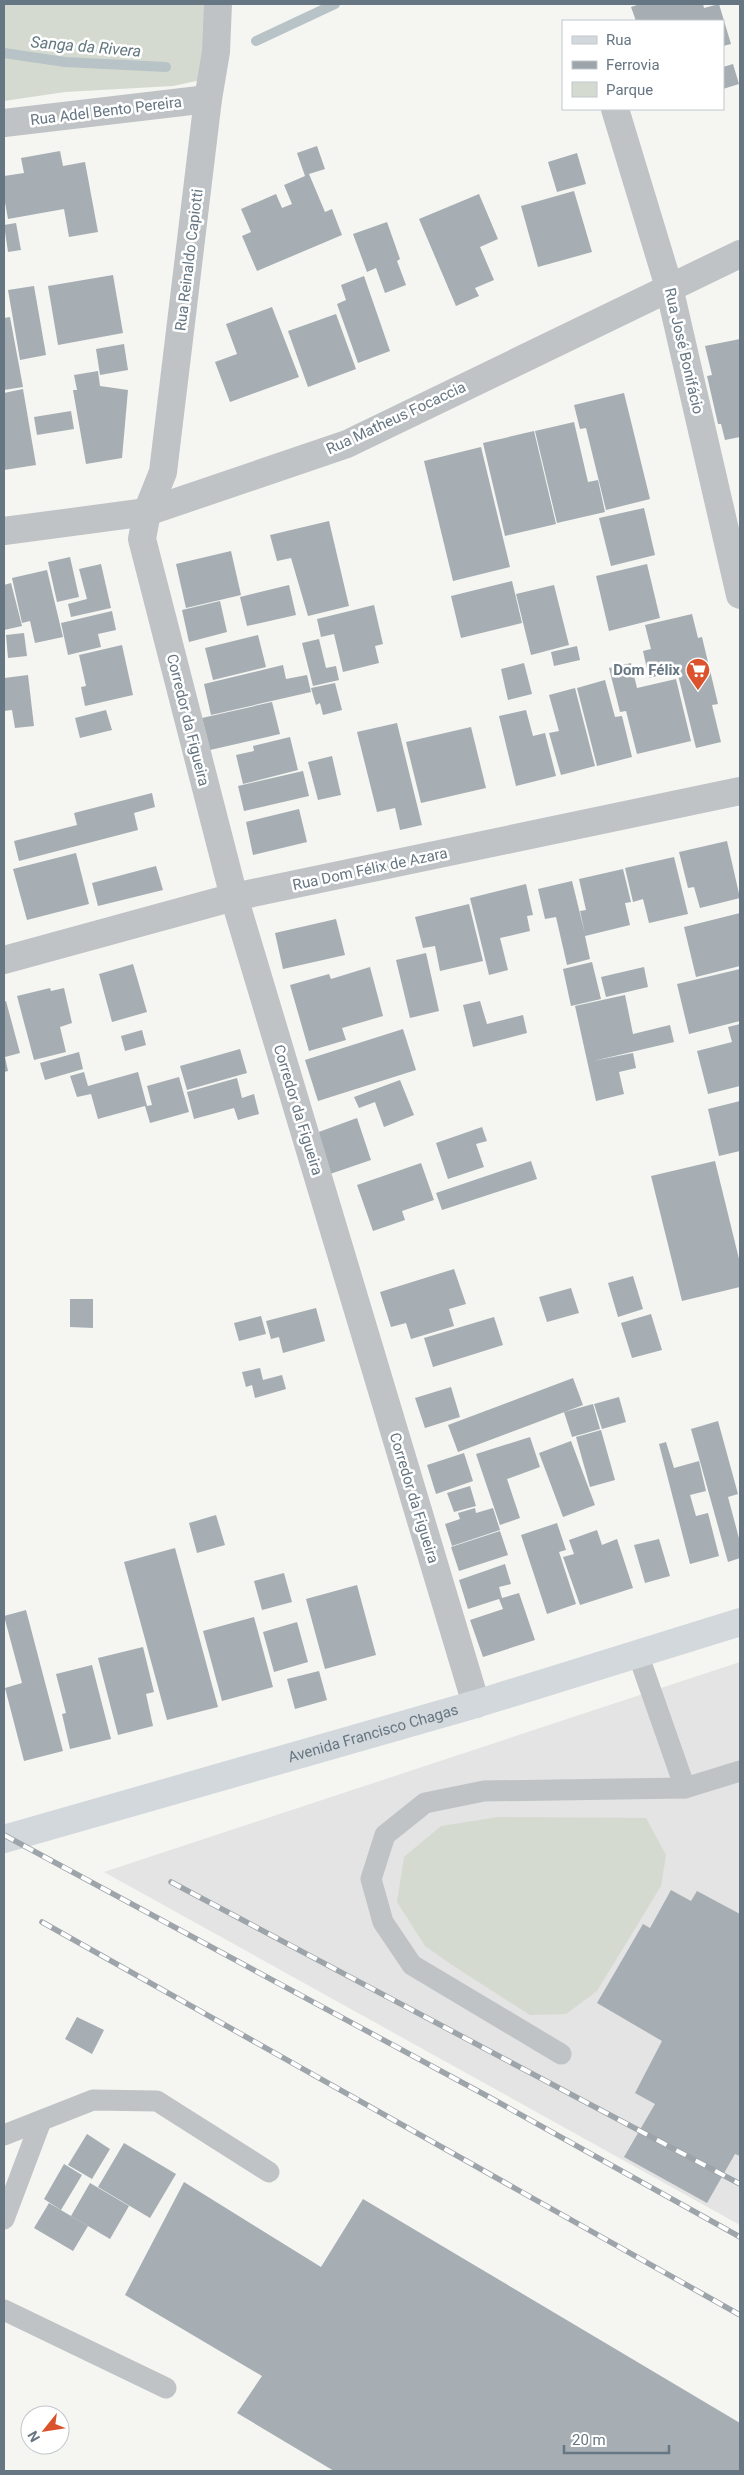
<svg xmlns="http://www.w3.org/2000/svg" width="744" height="2475" font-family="Roboto,sans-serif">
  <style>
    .built { fill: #e3e4e3 }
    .green { fill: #d5dad1 }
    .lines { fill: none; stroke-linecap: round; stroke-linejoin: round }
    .stream { stroke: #b8c3c7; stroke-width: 10 }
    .building { fill: #a6aeb3 }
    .lane { stroke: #bfc3c6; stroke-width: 21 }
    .street { stroke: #bfc3c6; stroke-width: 28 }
    .secondary { stroke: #d3d8dc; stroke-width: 28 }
    .rail-casing { stroke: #9ea5aa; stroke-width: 5.5 }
    .rail { stroke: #fff; stroke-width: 4; stroke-dasharray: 11; stroke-linecap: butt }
    .labels { text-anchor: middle; stroke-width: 5; stroke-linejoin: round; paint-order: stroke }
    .street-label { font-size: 15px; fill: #667682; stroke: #fff }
    .poi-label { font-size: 15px; font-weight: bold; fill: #667682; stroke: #fff; text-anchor: end }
    .water-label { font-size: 16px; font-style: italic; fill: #62777f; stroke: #fff }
  </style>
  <rect width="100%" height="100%" fill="#f5f5f2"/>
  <polygon class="built" points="740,1662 740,2225 104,1872"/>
  <g class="green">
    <polygon points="4,4 212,4 206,79 173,86 65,92 4,101"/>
    <polygon points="498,1817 646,1818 666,1855 661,1886 597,1991 566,2014 530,2015 452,1965 425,1946 397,1902 404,1857 441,1826"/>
  </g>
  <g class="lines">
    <g class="stream">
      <polyline points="256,41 335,4"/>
      <polyline points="4,53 65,62 166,67"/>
    </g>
  </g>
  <g class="building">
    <polygon points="640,4 703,4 704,8 719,4 731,44 723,46 723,21 636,21 631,7"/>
    <polygon points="733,64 739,84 723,89 723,67"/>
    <polygon points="317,146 325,169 309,174 325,212 332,209 342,235 257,271 242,236 251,232 241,209 276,194 282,208 292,204 284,185 305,176 297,153"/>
    <polygon points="60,151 63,166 85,162 98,232 69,237 64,209 8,219 4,197 4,176 24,173 21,158"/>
    <polygon points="577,153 586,184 557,192 548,162"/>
    <polygon points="574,191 592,252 538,267 521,206"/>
    <polygon points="479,194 498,239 480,247 494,280 475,288 479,296 456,306 419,219"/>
    <polygon points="387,222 400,259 397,261 406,285 385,293 376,268 367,272 353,234"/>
    <polygon points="16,223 21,250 8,252 4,225"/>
    <polygon points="113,275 123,333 58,345 48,286"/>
    <polygon points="364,276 390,351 358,363 337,304 346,300 341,285"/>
    <polygon points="34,286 46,355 20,360 8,290"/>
    <polygon points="272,307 299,377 230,402 215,362 237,354 226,324"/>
    <polygon points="336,314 356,369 308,387 288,331"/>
    <polygon points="10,317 23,387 4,390 4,318"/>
    <polygon points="740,339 740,437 725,440 721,424 718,424 707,376 712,375 705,346"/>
    <polygon points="124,344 128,370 100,375 96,349"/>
    <polygon points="98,371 100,386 128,390 122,458 86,464 73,390 77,390 74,375"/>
    <polygon points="23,389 36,465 4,470 4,393"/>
    <polygon points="624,393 650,499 606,510 586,428 580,429 574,405"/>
    <polygon points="71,411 74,429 37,435 34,417"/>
    <polygon points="574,422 588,482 598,480 605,512 557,523 535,431"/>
    <polygon points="534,431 556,524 505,536 483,443"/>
    <polygon points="481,447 510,567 453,581 424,461"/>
    <polygon points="644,508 655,555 611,566 599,518"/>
    <polygon points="329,521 349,606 308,616 291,558 277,561 270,535"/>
    <polygon points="231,551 241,595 186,608 176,564"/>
    <polygon points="70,557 79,597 57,602 48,562"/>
    <polygon points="101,564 111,608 71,617 68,604 87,599 79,569"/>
    <polygon points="647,564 660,618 609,631 596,576"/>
    <polygon points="47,570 63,637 35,643 30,621 22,623 12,578"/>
    <polygon points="512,581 522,623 461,638 451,596"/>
    <polygon points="11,583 22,626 4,630 4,585"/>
    <polygon points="289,585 296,615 247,626 240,597"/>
    <polygon points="554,585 569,645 531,655 516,594"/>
    <polygon points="220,601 227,632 189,642 182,610"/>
    <polygon points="374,605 383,644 375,646 379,663 343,672 334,634 321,637 317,619"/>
    <polygon points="112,611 116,630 98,634 101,647 68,655 61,623"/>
    <polygon points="692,614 698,638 702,637 718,704 712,705 721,742 696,748 677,671 649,678 643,651 651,649 645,625"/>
    <polygon points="24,633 27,656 8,658 6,635"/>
    <polygon points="258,635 266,667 213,680 205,648"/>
    <polygon points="319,639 326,668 336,666 339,680 313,686 302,643"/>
    <polygon points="122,645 133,695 85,706 81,687 86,686 79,655"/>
    <polygon points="577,646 580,660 554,666 551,652"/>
    <polygon points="524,663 532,694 508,700 501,669"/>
    <polygon points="631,663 637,688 676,679 691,741 637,754 626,711 620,712 609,668"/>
    <polygon points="283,665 286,679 307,675 311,692 211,715 204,684"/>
    <polygon points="28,675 34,726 15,728 12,710 4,711 4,678"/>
    <polygon points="605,680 615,717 622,716 632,757 597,766 577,688"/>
    <polygon points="335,683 342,710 323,715 320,703 316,705 311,688"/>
    <polygon points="575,688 595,766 561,775 549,733 559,731 549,695"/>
    <polygon points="272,702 280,734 210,750 202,718"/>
    <polygon points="106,710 112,730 80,738 75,718"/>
    <polygon points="526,710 533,736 545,733 556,776 516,786 499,716"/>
    <polygon points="397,723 422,825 400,830 395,808 377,812 357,732"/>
    <polygon points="471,727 486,788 421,803 406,742"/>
    <polygon points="290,737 298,770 243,784 236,755 254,751 253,746"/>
    <polygon points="332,756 341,795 318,800 308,762"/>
    <polygon points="303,771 309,796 244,811 238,786"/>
    <polygon points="152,793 155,807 134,813 138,830 19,861 14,841 77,825 74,813"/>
    <polygon points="299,809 307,842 253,855 246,822"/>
    <polygon points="727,841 740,898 700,908 694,887 688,888 679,852"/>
    <polygon points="76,853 89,904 27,920 13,869"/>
    <polygon points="674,857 688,914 649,923 643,899 633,902 625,868"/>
    <polygon points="156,866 163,890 98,906 92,883"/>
    <polygon points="623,869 631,902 625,903 630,925 585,936 590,959 567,965 556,917 545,919 538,889 572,881 585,934 580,911 586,910 579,879"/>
    <polygon points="526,884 533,915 527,916 530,931 500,938 508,970 489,975 470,898"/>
    <polygon points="469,904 483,961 440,971 435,946 423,948 415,917"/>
    <polygon points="740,913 740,966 696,977 684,927"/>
    <polygon points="336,919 345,955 283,969 275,933"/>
    <polygon points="426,953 439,1011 410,1018 396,960"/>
    <polygon points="592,962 601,999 571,1006 563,969"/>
    <polygon points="133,964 147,1012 112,1022 99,974"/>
    <polygon points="370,967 383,1016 342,1028 346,1040 309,1051 290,985 329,974 331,979"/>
    <polygon points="644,967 648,987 606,997 601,977"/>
    <polygon points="740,969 740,1021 689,1034 677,984"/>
    <polygon points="50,988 51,991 64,988 72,1023 60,1027 66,1052 34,1060 17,996"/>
    <polygon points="625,995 633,1034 670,1025 674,1042 593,1061 633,1053 636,1068 619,1072 624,1094 596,1101 575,1006"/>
    <polygon points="6,1001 20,1053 5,1057 8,1071 4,1072 4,1002"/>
    <polygon points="480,1001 487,1024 523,1015 527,1033 473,1047 463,1005"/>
    <polygon points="740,1024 740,1086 708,1094 697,1051 732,1042 728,1027"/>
    <polygon points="403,1029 416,1070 318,1101 305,1060"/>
    <polygon points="142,1030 146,1045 125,1051 121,1036"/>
    <polygon points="240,1049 247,1073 187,1090 180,1066"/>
    <polygon points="79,1052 83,1069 45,1080 40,1063"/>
    <polygon points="84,1072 88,1086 138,1072 147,1106 152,1105 147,1086 179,1077 189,1112 150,1123 145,1106 98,1119 91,1094 77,1097 70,1076"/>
    <polygon points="237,1078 242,1098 254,1094 259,1114 238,1120 234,1108 194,1119 187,1092"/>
    <polygon points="400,1080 414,1115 384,1127 375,1102 359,1108 354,1097"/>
    <polygon points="740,1101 740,1151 719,1156 708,1109"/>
    <polygon points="357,1118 371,1160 330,1174 316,1133"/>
    <polygon points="482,1127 487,1141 476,1144 484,1167 448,1179 436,1143"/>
    <polygon points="531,1161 537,1179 442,1210 436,1193"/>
    <polygon points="715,1161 740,1263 740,1287 682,1301 651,1176"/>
    <polygon points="421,1163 434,1200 402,1211 405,1220 373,1231 357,1185"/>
    <polygon points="454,1269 466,1304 449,1309 454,1326 411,1339 406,1323 391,1327 380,1292"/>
    <polygon points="633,1276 643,1309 618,1317 608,1283"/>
    <polygon points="571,1288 579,1313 547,1322 539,1297"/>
    <polygon points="70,1299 93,1299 93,1328 70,1327"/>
    <polygon points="316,1308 325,1341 283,1353 279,1337 271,1339 266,1321"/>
    <polygon points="651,1314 662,1350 632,1358 621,1323"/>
    <polygon points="261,1316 266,1334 239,1341 234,1323"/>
    <polygon points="494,1317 503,1345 433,1367 424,1338"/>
    <polygon points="260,1368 263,1380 282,1375 286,1389 255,1398 252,1385 246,1387 242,1372"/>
    <polygon points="573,1378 583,1405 458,1452 448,1425"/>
    <polygon points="451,1387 460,1417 425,1428 415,1398"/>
    <polygon points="619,1397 626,1422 602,1429 594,1404"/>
    <polygon points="593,1404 600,1429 572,1437 564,1412"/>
    <polygon points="718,1421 738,1494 728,1497 740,1542 740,1558 728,1562 691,1429"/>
    <polygon points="601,1430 615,1480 590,1487 576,1437"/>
    <polygon points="530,1437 540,1467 507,1479 520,1518 500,1525 476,1454"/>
    <polygon points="571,1441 595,1505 563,1517 539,1453"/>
    <polygon points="666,1442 674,1468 699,1461 706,1491 690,1495 696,1516 708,1513 719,1556 690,1564 659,1444"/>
    <polygon points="464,1453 473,1481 436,1494 427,1465"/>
    <polygon points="470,1486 476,1506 454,1512 447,1493"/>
    <polygon points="475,1508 476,1513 493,1508 500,1530 452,1546 445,1524 460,1519 458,1513"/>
    <polygon points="216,1515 225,1545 197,1553 189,1523"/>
    <polygon points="557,1523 566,1550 559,1552 576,1604 547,1614 521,1535"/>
    <polygon points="597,1530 602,1545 617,1539 633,1588 580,1605 563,1557 574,1554 569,1540"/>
    <polygon points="500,1531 508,1555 459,1571 451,1547"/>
    <polygon points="659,1539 670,1576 645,1583 634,1545"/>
    <polygon points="175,1548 218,1707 167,1720 124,1562"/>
    <polygon points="505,1564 511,1584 499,1587 502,1598 519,1593 535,1640 483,1657 470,1620 503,1609 499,1599 468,1609 459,1580"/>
    <polygon points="284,1573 292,1602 262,1610 254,1581"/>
    <polygon points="357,1585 376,1655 325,1669 306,1599"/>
    <polygon points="26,1610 63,1751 24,1761 5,1688 22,1683 4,1616"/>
    <polygon points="254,1617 273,1687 222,1701 203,1631"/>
    <polygon points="297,1622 308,1662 274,1672 263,1632"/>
    <polygon points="143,1647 154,1692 146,1694 153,1726 118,1735 98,1658"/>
    <polygon points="92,1665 111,1739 70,1749 62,1714 66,1713 56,1674"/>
    <polygon points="319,1671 327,1700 295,1709 287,1679"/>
    <polygon points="671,1890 691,1901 697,1891 740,1914 740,2156 735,2154 707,2203 624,2157 655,2104 635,2093 662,2041 597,2003 643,1924 650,1928"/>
    <polygon points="77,2017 104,2030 92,2054 65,2039"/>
    <polygon points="87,2134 110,2149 92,2179 68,2165"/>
    <polygon points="124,2143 176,2174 150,2218 98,2187"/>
    <polygon points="64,2164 82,2175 61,2210 44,2199"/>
    <polygon points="184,2182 321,2267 363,2199 740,2423 740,2471 334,2471 237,2413 262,2376 125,2295"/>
    <polygon points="90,2183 129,2206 110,2239 71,2216"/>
    <polygon points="49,2203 88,2226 73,2251 34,2228"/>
  </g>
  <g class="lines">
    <g class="lane">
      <polyline points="638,1654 685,1788 740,1771"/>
      <polyline points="561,2054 412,1965 383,1922 371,1879 385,1835 425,1803 484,1791 685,1788"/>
      <polyline points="4,2135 93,2100 157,2101 269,2172"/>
      <polyline points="4,2219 41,2121"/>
      <polyline points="4,2310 166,2388"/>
    </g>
    <g class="street">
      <polyline points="218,4 216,52 208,99 163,472 147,512 142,539 234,897 476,1704"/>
      <polyline points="615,109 669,287 740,595"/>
      <polyline points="4,123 208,99"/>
      <polyline points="4,531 147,512 347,444 740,254"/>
      <polyline points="4,960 234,897 740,791"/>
    </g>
    <path class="secondary" id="s1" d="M 4,1839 L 476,1704 L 740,1622"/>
    <defs>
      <g id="rail">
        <polyline points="4,1835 489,2097 740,2237"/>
        <polyline points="171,1882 740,2184"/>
        <polyline points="42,1922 740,2315"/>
      </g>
    </defs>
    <use href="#rail" class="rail-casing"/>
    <use href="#rail" class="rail"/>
  </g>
  <defs>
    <symbol id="supermarket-pin" viewBox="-11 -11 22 30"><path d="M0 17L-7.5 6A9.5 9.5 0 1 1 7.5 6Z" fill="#da532d" stroke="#fff"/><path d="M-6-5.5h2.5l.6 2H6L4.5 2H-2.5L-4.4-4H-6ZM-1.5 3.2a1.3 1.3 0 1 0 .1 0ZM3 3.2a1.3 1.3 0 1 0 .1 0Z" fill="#fff"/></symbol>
  </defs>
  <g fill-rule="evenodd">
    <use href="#supermarket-pin" x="684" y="656" width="28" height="38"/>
  </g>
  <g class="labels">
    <g class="street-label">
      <text transform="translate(106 111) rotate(-7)" y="5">Rua Adel Bento Pereira</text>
      <text transform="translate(189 260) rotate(-83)" y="5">Rua Reinaldo Capiotti</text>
      <text transform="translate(684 351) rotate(77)" y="5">Rua José Bonifácio</text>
      <text transform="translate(396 418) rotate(-25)" y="5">Rua Matheus Focaccia</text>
      <text transform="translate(188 720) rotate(76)" y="5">Corredor da Figueira</text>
      <text transform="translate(370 869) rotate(-12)" y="5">Rua Dom Félix de Azara</text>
      <text transform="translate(298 1110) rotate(73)" y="5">Corredor da Figueira</text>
      <text transform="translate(414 1498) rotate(73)" y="5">Corredor da Figueira</text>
      <text dy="5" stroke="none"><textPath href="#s1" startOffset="384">Avenida Francisco Chagas</textPath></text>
    </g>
    <g class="poi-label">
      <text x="680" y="675">Dom Félix</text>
    </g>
    <g class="water-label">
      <text transform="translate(86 46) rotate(5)" y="6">Sanga da Rivera</text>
    </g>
  </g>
  <rect width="744" height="2475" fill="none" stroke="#667682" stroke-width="10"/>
  <rect x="562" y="20" width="162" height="90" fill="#ffffff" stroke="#c2c8cd"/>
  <rect x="572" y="36" width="25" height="8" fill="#d3d8dc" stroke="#c2c8cd"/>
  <text x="606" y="45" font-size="15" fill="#667682">Rua</text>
  <rect x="572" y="61" width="25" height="8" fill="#9ea5aa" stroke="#c2c8cd"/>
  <text x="606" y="70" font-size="15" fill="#667682">Ferrovia</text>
  <rect x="572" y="82" width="25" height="15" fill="#d5dad1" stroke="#c2c8cd"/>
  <text x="606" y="95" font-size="15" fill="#667682">Parque</text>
  <g transform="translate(45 2430) rotate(240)"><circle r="24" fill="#ffffff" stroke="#c2c8cd"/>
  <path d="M0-4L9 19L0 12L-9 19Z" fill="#da532d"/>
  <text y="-8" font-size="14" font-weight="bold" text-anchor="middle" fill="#667682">N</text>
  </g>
  <path d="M564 2445v8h105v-8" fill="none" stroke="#667682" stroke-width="2.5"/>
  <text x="572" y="2445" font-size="15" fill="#667682" stroke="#ffffff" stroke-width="4" paint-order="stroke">20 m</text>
</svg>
